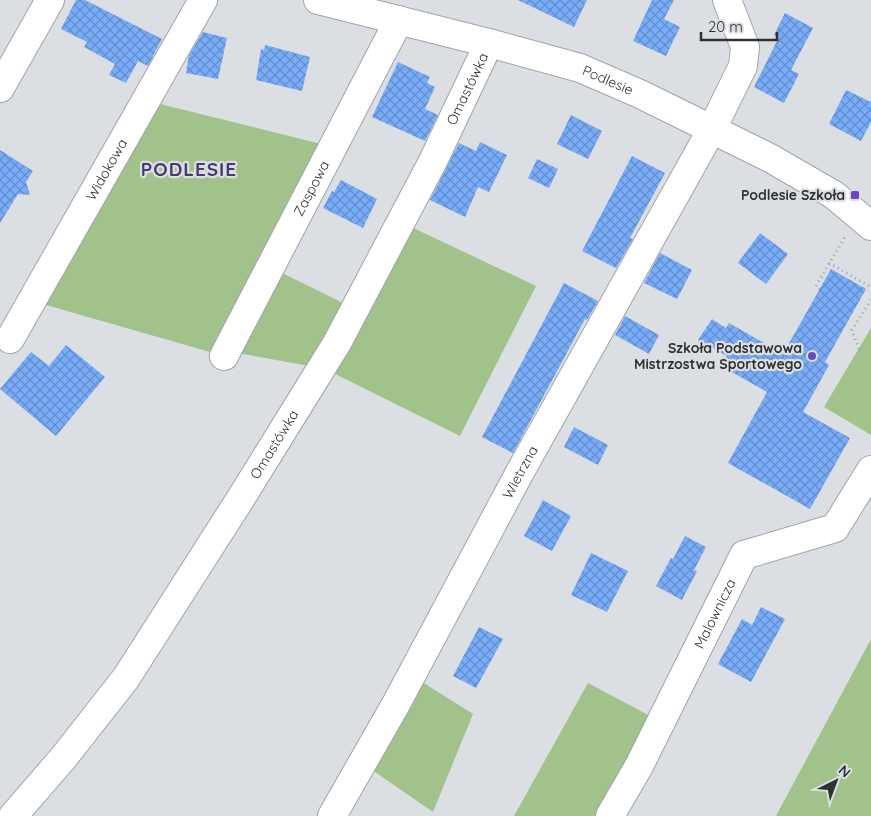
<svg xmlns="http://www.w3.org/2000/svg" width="871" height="816" font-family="Quicksand,sans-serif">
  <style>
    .green { fill: #a1c28a }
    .building { fill: url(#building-cross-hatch) }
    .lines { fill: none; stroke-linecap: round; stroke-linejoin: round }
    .minor-casing { stroke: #a0a3a7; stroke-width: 30 }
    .path { stroke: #9fa2a6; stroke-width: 3; stroke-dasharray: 1 4; stroke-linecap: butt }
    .minor { stroke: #fff; stroke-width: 28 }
    .poi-dot { fill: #6c48c0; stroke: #dbdfe3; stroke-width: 2 }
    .labels { text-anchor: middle; stroke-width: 4.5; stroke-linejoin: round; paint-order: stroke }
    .street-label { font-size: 14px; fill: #303133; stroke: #dbdfe3 }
    .poi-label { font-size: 14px; font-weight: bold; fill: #303133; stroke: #dbdfe3; text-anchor: end }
    .district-label { font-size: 19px; font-weight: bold; letter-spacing: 1px; fill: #483976; stroke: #dbdfe3 }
  </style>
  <defs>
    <pattern id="building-cross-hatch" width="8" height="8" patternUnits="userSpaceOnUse" patternTransform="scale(1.25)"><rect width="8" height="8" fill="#78acf9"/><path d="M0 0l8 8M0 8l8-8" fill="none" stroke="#638dca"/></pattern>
  </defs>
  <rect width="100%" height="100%" fill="#dbdfe3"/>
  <g class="green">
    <polygon points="148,101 333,147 224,356 32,301"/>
    <polygon points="405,224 536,286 460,436 327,370"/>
    <polygon points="274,269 347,305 315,367 232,352"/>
    <polygon points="871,328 871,435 824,407"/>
    <polygon points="871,639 871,816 776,816"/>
    <polygon points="411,675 473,714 433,812 362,763"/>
    <polygon points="588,683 652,717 610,816 514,816"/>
  </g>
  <g class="building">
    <polygon points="76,0 85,0 162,39 148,66 138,61 126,83 109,75 115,64 84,47 87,42 61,29"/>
    <polygon points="518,0 587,0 574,27"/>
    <polygon points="652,0 674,0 664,19 680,27 666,56 633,41"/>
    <polygon points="785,13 813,28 791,70 799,74 784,103 754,87 779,37 774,35"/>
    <polygon points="203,32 227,38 218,79 186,73 189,55"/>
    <polygon points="265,45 310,57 302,91 256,80 261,49 264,50"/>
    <polygon points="398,62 430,77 427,83 435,87 425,109 438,115 425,141 372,117"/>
    <polygon points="846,90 871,102 871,122 861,141 829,124"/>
    <polygon points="571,115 602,131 588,159 557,144"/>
    <polygon points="480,142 507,155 489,192 478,187 465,217 430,200 459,143 476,151"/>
    <polygon points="0,150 33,171 26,182 30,195 18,194 0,223"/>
    <polygon points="632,156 665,173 630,238 633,239 616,268 582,251"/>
    <polygon points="537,159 558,169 549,188 528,178"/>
    <polygon points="341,180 377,199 363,228 323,208 332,191 334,192"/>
    <polygon points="760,233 788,254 766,284 738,263"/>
    <polygon points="660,253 692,270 677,299 644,283"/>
    <polygon points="831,269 866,289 825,362 829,365 803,412 850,438 810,509 728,463 767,392 721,366 727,356 698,340 712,319 726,328 729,323 783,354"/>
    <polygon points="564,283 598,301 587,320 585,319 513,453 482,437"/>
    <polygon points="625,316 659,335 649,354 615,335"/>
    <polygon points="66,345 105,377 56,436 0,389 31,352 49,366"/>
    <polygon points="574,427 608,445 598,465 564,447"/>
    <polygon points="543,500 571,516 552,551 524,536"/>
    <polygon points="685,536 706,547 694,570 697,571 682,600 656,586 671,558 673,559"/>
    <polygon points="591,553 628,571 607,612 571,595"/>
    <polygon points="761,607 785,619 751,682 718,664 742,619 752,625"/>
    <polygon points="479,627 503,639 476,688 453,676"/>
  </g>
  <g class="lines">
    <defs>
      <g id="minor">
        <path id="s1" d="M 318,0 L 489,43 L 580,68 L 640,94 L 770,158 L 834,195 L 871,226"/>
        <polyline points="0,88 50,0"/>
        <path id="s2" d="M 10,339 L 203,0"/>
        <path id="s3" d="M 224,356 L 399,20"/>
        <path id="s4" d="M 13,816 L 64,757 L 126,678 L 241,498 L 337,343 L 433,161 L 489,43"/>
        <path id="s5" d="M 332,816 L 396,704 L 520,472 L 712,129 L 743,66 L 745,47 L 727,0"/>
        <path id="s6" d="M 610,816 L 639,766 L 744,555 L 835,528 L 871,470"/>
      </g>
    </defs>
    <use href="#minor" class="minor-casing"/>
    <g class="path">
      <polyline points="829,263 871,287"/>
      <polyline points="820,289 816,286 845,237"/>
      <polyline points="859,349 852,330 871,300"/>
    </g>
    <use href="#minor" class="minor"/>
  </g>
  <g class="poi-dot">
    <rect x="850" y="190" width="10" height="10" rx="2.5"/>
    <circle cx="812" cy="356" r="5"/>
  </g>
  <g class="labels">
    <g class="street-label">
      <text dy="5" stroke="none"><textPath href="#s1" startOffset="301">Podlesie</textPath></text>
      <text dy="5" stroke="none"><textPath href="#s4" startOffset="860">Omastówka</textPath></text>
      <text dy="5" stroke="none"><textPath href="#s2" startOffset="195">Widokowa</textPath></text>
      <text dy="5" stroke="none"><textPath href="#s3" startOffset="189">Zaspowa</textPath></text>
      <text dy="5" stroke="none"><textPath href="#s4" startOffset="455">Omastówka</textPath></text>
      <text dy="5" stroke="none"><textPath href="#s5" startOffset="392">Wietrzna</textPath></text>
      <text dy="5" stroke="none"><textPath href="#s6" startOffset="228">Malownicza</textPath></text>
    </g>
    <g class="poi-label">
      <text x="845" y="200">Podlesie Szkoła</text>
      <text x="802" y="353">Szkoła Podstawowa<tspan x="802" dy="16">Mistrzostwa Sportowego</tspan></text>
    </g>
    <g class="district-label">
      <text x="189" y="176">PODLESIE</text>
    </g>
  </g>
  <g transform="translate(836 781) rotate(42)" stroke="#dbdfe3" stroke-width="4" paint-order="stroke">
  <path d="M0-4L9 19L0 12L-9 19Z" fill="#303133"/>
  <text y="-8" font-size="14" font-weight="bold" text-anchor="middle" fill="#303133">N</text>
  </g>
  <path d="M701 32v8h76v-8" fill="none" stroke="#303133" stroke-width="2.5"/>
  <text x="708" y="32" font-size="15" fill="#303133" stroke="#dbdfe3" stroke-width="4" paint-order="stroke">20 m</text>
</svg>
